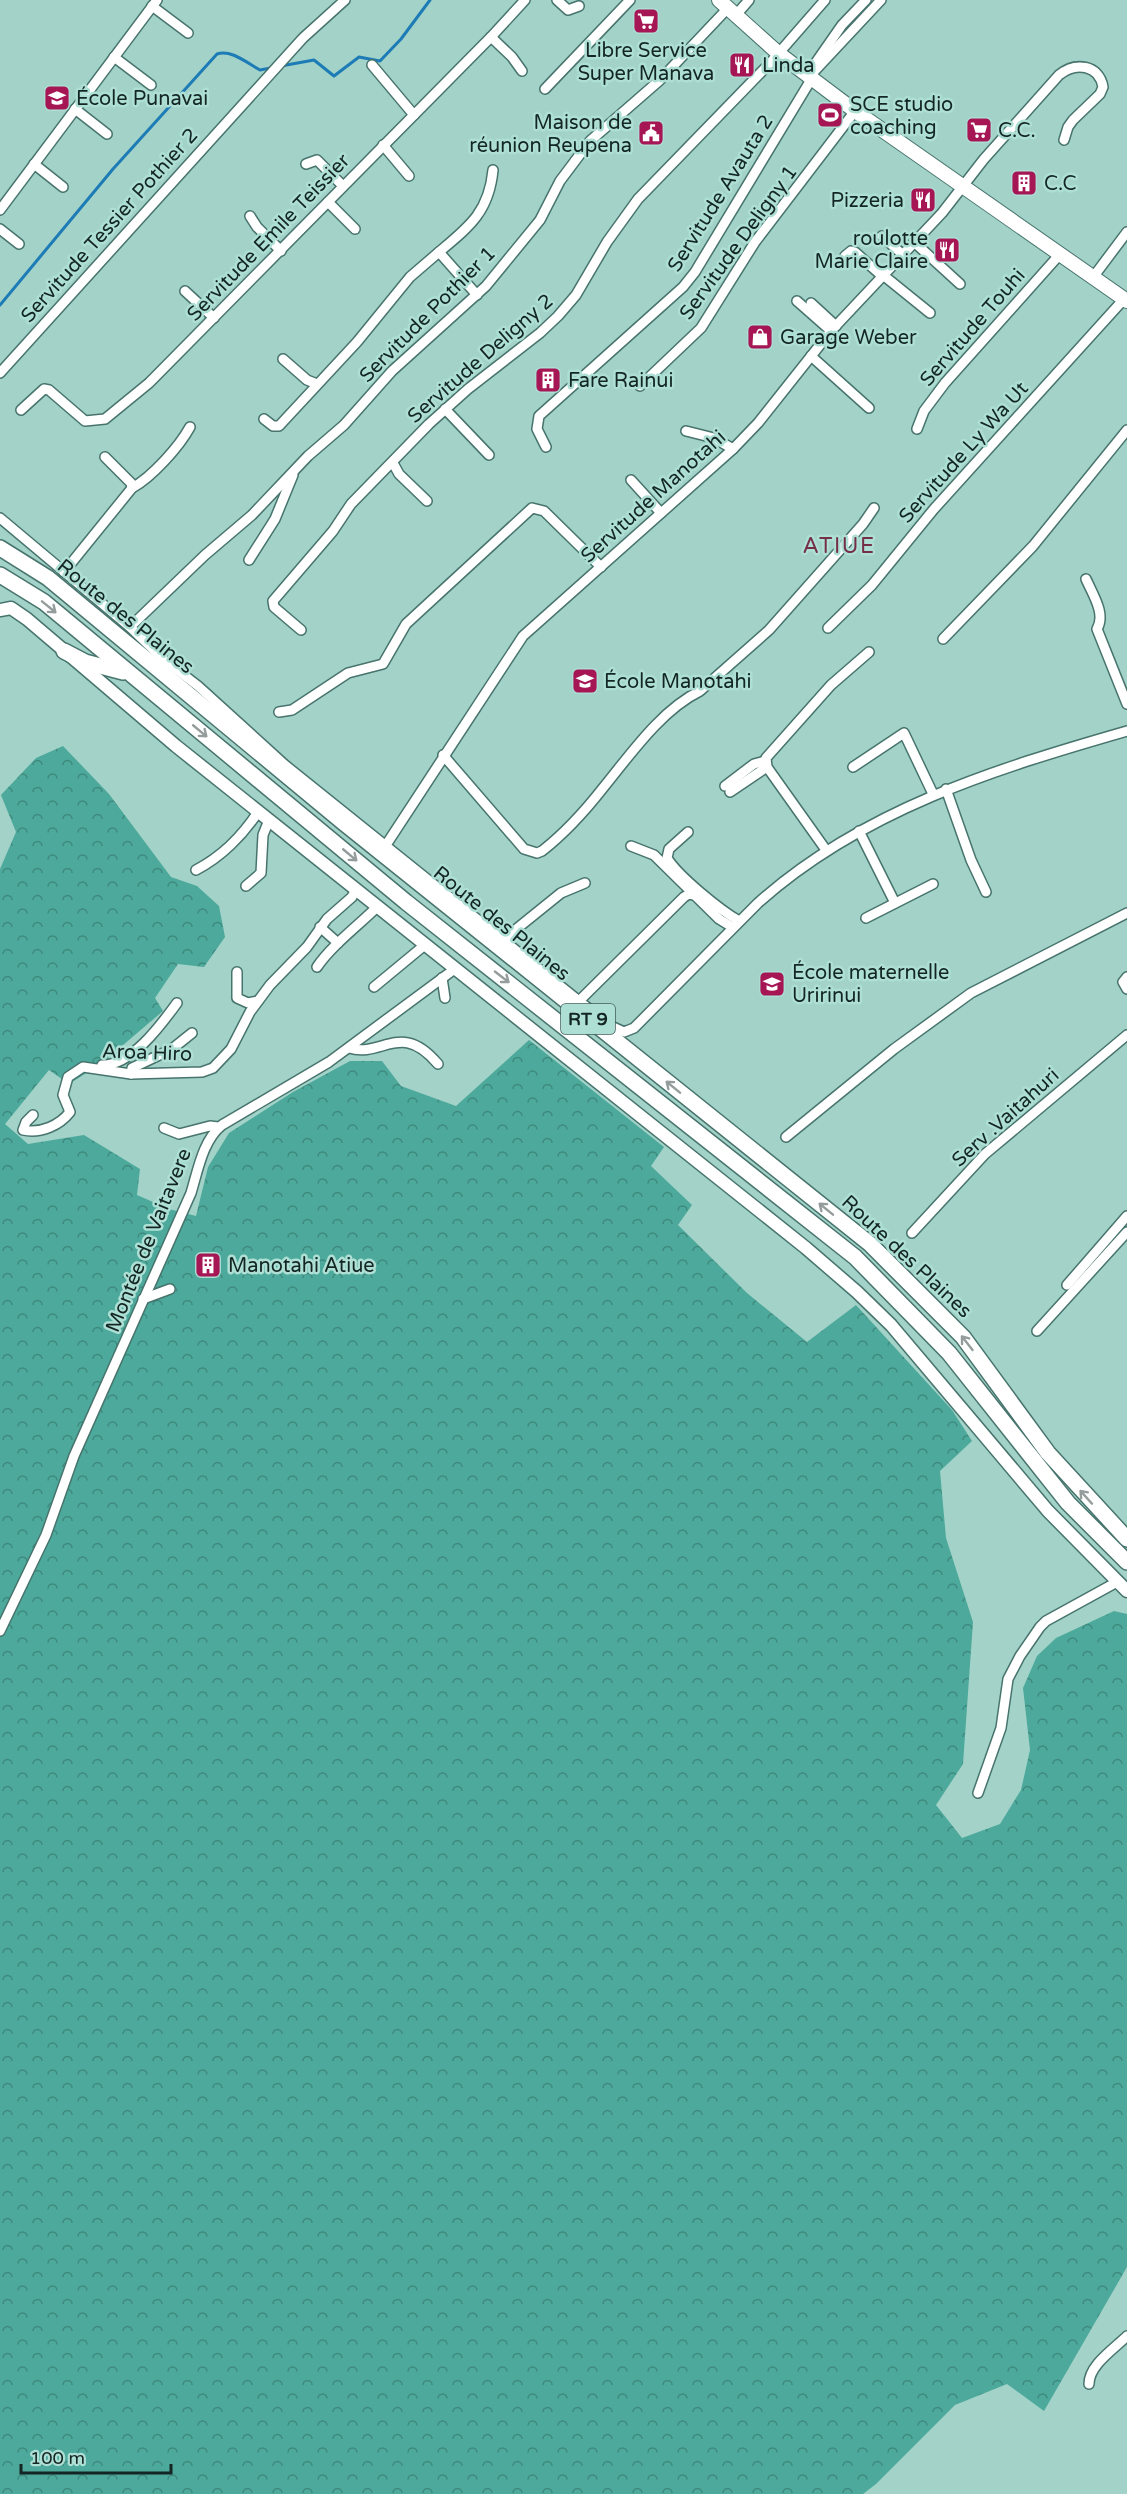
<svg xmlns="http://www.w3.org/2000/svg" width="1127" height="2494" font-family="'Varela Round',sans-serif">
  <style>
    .forest { fill: url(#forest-crowns) }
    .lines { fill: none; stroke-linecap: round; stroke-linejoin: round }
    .stream { stroke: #1d7bb5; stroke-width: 3 }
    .minor-casing { stroke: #47746d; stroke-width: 12 }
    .secondary-casing { stroke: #47746d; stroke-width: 15 }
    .primary-casing { stroke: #47746d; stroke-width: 16 }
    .trunk-casing { stroke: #47746d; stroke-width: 18 }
    .minor { stroke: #fff; stroke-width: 9 }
    .secondary { stroke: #fff; stroke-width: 12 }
    .primary { stroke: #fff; stroke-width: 14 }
    .trunk { stroke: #fff; stroke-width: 15 }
    .oneway { stroke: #959d9c }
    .labels { text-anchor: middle; stroke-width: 5; stroke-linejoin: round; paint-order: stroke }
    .shield { fill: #aedfd5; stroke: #425e58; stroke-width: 1.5 }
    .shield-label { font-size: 18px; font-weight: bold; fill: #132623 }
    .poi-label { font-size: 20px; fill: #132623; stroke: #aedfd5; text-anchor: start }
    .street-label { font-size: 20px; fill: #132623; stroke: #aedfd5 }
    .quarter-label { font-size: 22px; letter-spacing: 1.5px; fill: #742f46; stroke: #aedfd5 }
  </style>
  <defs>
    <pattern id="forest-crowns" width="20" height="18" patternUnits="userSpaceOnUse" patternTransform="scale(1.5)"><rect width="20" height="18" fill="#4ca99b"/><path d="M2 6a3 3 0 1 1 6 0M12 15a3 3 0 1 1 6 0" fill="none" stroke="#3e897e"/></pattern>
  </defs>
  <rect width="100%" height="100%" fill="#a2d2c8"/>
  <polygon class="forest" points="63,746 109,794 171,877 197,886 219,906 225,937 204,967 178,964 155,998 163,1011 102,1063 69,1084 49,1070 5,1124 28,1144 84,1135 140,1169 137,1195 169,1209 196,1216 208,1167 229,1133 293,1092 350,1061 382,1061 401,1086 456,1106 529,1040 664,1147 651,1166 692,1205 678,1225 747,1293 807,1342 856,1305 952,1410 972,1441 940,1471 946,1538 973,1622 963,1764 936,1805 962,1838 1000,1824 1021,1790 1030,1750 1023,1688 1037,1656 1056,1638 1114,1611 1127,1614 1127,2267 1044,2411 1007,2384 955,2405 876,2484 863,2494 0,2494 0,869 16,832 1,795 36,758"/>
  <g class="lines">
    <g class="stream">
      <polyline points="281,66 314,60 334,76 359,57 380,61 401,39 430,0"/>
      <path d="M 0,305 L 113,169 L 217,54 C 231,49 247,63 260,70 L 271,68"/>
    </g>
    <defs>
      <g id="minor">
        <polyline points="557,0 568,10 579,6"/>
        <polyline points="152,6 188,33"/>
        <polyline points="736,15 749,0"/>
        <polyline points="491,37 512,57 522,71"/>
        <polyline points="114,57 151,85"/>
        <polyline points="372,65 414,115"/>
        <polyline points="812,68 842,25 866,0"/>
        <polyline points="809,77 881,0"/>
        <polyline points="545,89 630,0"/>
        <polyline points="75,109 107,134"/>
        <polyline points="383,145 409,176"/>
        <polyline points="34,164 63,187"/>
        <polyline points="306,164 317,160 343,186"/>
        <polyline points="328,202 355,229"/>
        <polyline points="0,210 157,0"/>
        <polyline points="250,216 257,227 281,251"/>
        <polyline points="0,229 19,244"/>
        <polyline points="882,236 902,254"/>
        <polyline points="914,242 960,284"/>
        <path d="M 439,252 C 469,227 489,212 493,170"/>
        <polyline points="845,256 851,251 855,252 882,276"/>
        <polyline points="883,275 930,313"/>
        <polyline points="1094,276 1127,232"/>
        <polyline points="185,291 214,318"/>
        <polyline points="797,301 831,331"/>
        <polyline points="811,303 836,326"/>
        <polyline points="811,356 869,408"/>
        <polyline points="283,359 307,380 317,384"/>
        <polyline points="0,373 303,38 345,0"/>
        <polyline points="640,386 701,328 755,242 855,111"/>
        <polyline points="445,409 489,455"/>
        <polyline points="21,410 44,389 49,390 85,421 105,419 149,383 491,37 525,0"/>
        <polyline points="264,419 273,426 279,426 357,342 410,277 439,252 477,295"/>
        <polyline points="917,429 924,411 945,383 1061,253"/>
        <polyline points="686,431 714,438 733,449"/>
        <polyline points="546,447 537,429 539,416 683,287 695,272 812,78"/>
        <polyline points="105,457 131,483 132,488"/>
        <polyline points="393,463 399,474 427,501"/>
        <polyline points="631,480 661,513"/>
        <path d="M 0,518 L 130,627 L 163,659 L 198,686 L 285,765 L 579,1001 L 611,1026 L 624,1032 L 634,1028 L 758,903 C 862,810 995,769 1127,731"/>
        <polyline points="249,560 275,519 293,475"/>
        <path d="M 64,572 L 132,488 C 152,477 179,447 190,427"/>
        <path d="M 1086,579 C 1093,595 1106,614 1097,629 L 1127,704"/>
        <polyline points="130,627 205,555 252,515 308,456 344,425 392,371 486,286 540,220 560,181 590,141 660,80 728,8"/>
        <polyline points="828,628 872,585 934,509 1124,299"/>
        <polyline points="301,630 274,607 273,601 333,531 351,504 429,424 468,389 540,333 558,316 576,295 607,242 638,199 771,62 825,0"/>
        <polyline points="943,639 1033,546 1127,430"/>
        <polyline points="279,712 292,710 348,673 383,664 406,624 532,508 544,511 601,567"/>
        <path d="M 443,755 L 524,849 L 537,853 L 542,851 C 565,833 585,811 603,788 C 630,755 661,710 700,691 L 769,630 L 863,524 L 874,508"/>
        <polyline points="853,767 904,733 933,794"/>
        <polyline points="725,786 754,764 765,761"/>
        <polyline points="946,789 971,860 986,892"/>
        <polyline points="730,792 767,767"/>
        <polyline points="859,831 895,903"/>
        <path d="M 688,832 L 669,849 L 667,858 C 678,876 720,910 739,921"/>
        <path d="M 386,845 L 523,636 L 733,449 L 758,423 L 831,331 L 942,213 L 984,159 L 1059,75 C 1075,62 1099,64 1103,87 L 1100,94 L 1073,120 L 1068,127 L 1064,140"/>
        <polyline points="631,846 654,855 719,919 732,927"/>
        <polyline points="826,850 767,767 766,758 831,685 869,652"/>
        <path d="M 196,870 C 221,857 243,835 258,812"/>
        <polyline points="246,886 261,873 263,835 269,820"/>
        <polyline points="866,918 933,884"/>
        <polyline points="320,927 338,943"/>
        <polyline points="504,939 561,893 585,883"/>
        <path d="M 317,967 C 332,945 358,926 378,906"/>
        <polyline points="237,972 237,998 248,1003 258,1001"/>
        <polyline points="1127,977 1123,982 1127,989"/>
        <polyline points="442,978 445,998"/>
        <polyline points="374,987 426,944"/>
        <polyline points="579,1001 684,897 689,894 694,895"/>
        <path d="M 349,1048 C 383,1058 401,1020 438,1064"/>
        <path d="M 102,1065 C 131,1066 161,1025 177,1003"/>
        <polyline points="131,1074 132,1068 172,1049 192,1033"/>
        <path d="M 33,1115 L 26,1122 L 23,1130 C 41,1134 60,1125 70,1112 L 63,1095 L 68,1077 L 83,1067 L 131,1074 L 202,1072 L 213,1068 L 231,1049 L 250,1012 L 270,985 L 307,947 L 327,919 L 352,897 L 356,889"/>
        <polyline points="164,1128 179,1134 210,1126 218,1127"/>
        <polyline points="786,1137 894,1049 971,993 1127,913"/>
        <polyline points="912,1233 985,1154 1127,1035"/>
        <polyline points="1067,1285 1127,1216"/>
        <polyline points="143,1299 170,1289"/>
        <polyline points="1037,1331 1127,1232"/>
        <path d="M 0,1631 L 46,1535 L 74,1456 L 191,1193 C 198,1170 203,1140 222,1125 L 329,1062 L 456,968"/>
        <polyline points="978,1793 1001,1728 1008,1679 1020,1656 1040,1627 1046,1621 1117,1582"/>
        <path d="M 1089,2384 C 1089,2365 1114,2349 1127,2336"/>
      </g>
      <polyline id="secondary" points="0,610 11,608 27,619 176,746 806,1248 857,1292 891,1325 1048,1511 1127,1591"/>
      <polyline id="primary" points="719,0 778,53 855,111 1127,301"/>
      <g id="trunk">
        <polyline points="0,548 48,578 344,823 870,1244 963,1337 1048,1453 1127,1539"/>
        <polyline points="0,575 44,602 406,902 855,1257 949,1353 1068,1503 1127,1562"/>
        <polyline points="64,651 85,662 123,672"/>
      </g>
    </defs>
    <use href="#minor" class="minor-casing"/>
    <use href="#secondary" class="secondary-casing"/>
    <use href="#primary" class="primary-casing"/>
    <use href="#trunk" class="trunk-casing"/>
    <use href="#minor" class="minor"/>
    <use href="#secondary" class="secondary"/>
    <use href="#primary" class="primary"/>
    <use href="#trunk" class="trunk"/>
  </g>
  <defs><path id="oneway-shaft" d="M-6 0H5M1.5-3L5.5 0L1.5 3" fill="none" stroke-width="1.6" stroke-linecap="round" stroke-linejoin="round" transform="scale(1.5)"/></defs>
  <g class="oneway">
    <use href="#oneway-shaft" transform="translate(49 607) rotate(39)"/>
    <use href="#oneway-shaft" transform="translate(200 731) rotate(40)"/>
    <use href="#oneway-shaft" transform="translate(350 855) rotate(40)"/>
    <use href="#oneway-shaft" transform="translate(502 977) rotate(38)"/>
    <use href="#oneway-shaft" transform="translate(673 1087) rotate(-141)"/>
    <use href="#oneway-shaft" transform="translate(826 1209) rotate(-141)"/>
    <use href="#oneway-shaft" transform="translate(967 1343) rotate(-128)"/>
    <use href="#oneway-shaft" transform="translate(1086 1497) rotate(-132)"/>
  </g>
  <defs>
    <symbol id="supermarket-square" viewBox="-11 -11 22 22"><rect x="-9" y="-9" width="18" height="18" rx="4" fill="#a61655" stroke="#aedfd5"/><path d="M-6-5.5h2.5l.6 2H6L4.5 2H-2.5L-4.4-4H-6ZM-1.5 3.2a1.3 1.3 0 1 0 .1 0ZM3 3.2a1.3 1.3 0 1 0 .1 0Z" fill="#fff"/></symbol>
    <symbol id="restaurant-square" viewBox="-11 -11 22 22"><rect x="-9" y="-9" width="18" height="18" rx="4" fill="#a61655" stroke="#aedfd5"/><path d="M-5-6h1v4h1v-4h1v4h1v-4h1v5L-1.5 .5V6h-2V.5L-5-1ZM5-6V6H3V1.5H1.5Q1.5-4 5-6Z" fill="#fff"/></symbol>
    <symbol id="school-square" viewBox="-11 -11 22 22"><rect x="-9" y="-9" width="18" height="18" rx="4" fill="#a61655" stroke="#aedfd5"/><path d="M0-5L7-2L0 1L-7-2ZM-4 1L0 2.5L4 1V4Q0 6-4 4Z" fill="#fff"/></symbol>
    <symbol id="stadium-square" viewBox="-11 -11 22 22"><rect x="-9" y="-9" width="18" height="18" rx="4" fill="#a61655" stroke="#aedfd5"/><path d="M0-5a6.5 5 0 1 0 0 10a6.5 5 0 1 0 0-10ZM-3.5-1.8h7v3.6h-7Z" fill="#fff"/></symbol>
    <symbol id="civic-square" viewBox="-11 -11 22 22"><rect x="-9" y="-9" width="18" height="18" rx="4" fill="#a61655" stroke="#aedfd5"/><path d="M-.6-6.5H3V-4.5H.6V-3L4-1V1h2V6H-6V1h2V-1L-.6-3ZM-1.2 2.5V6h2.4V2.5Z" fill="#fff"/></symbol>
    <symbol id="building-square" viewBox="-11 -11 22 22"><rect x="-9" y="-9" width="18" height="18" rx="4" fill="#a61655" stroke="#aedfd5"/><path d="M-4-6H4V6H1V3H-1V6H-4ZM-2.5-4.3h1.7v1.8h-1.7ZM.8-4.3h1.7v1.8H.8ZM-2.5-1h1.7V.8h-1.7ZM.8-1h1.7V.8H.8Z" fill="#fff"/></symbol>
    <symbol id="shop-square" viewBox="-11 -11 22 22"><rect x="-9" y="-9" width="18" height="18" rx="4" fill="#a61655" stroke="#aedfd5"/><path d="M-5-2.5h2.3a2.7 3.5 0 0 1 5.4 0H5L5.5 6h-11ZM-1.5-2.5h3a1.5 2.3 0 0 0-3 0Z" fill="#fff"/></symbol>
  </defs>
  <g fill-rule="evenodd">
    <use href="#supermarket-square" x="631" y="6" width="30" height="30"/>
    <use href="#restaurant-square" x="727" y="50" width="30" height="30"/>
    <use href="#school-square" x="42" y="83" width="30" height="30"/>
    <use href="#stadium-square" x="815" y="100" width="30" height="30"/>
    <use href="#supermarket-square" x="964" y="115" width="30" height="30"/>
    <use href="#civic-square" x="636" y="118" width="30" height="30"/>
    <use href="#building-square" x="1009" y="168" width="30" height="30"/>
    <use href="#restaurant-square" x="908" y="185" width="30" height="30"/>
    <use href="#restaurant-square" x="932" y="235" width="30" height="30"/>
    <use href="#shop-square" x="745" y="322" width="30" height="30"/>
    <use href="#building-square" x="533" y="365" width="30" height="30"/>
    <use href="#school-square" x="570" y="666" width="30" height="30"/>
    <use href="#school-square" x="757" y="969" width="30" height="30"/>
    <use href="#building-square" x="193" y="1250" width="30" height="30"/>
  </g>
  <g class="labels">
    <rect class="shield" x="561" y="1004" width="54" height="30" rx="4.5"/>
    <g class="shield-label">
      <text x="588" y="1025">RT 9</text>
    </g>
    <g class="poi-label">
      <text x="646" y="57" text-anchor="middle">Libre Service<tspan x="646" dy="23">Super Manava</tspan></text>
      <text x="762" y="72">Linda</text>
      <text x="76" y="105">École Punavai</text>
      <text x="850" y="111">SCE studio<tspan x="850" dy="23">coaching</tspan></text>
      <text x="632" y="129" text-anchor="end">Maison de<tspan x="632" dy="23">réunion Reupena</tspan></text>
      <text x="998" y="137">C.C.</text>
      <text x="1044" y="190">C.C</text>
      <text x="904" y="207" text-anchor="end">Pizzeria</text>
      <text x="928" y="245" text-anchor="end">roulotte<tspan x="928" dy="23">Marie Claire</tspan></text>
      <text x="780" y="344">Garage Weber</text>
      <text x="568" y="387">Fare Rainui</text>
      <text x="604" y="688">École Manotahi</text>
      <text x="792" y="979">École maternelle<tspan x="792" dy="23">Uririnui</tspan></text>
      <text x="228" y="1272">Manotahi Atiue</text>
    </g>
    <g class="street-label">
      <text transform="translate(720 193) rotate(-58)" y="7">Servitude Avauta 2</text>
      <text transform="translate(109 225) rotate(-48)" y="7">Servitude Tessier Pothier 2</text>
      <text transform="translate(268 237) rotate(-46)" y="7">Servitude Emile Teissier</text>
      <text transform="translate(738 242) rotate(-54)" y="7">Servitude Deligny 1</text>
      <text transform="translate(427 314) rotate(-45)" y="7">Servitude Pothier 1</text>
      <text transform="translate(972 327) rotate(-49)" y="7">Servitude Touhi</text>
      <text transform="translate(480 358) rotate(-41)" y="7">Servitude Deligny 2</text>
      <text transform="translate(963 452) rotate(-48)" y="7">Servitude Ly Wa Ut</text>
      <text transform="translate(653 496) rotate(-42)" y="7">Servitude Manotahi</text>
      <text transform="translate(126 616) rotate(39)" y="7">Route des Plaines</text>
      <text transform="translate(502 923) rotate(39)" y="7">Route des Plaines</text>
      <text transform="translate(147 1052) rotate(2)" y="7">Aroa Hiro</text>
      <text transform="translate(1005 1117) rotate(-42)" y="7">Serv .Vaitahuri</text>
      <text transform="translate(148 1240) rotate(-68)" y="7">Montée de Vaitavere</text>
      <text transform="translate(907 1256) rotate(43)" y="7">Route des Plaines</text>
    </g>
    <g class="quarter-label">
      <text x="839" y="553">ATIUE</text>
    </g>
  </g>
  <path d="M21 2464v9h150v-9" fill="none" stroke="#132623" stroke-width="3"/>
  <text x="30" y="2464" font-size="18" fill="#132623" stroke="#aedfd5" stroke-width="4.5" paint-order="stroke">100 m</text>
</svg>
